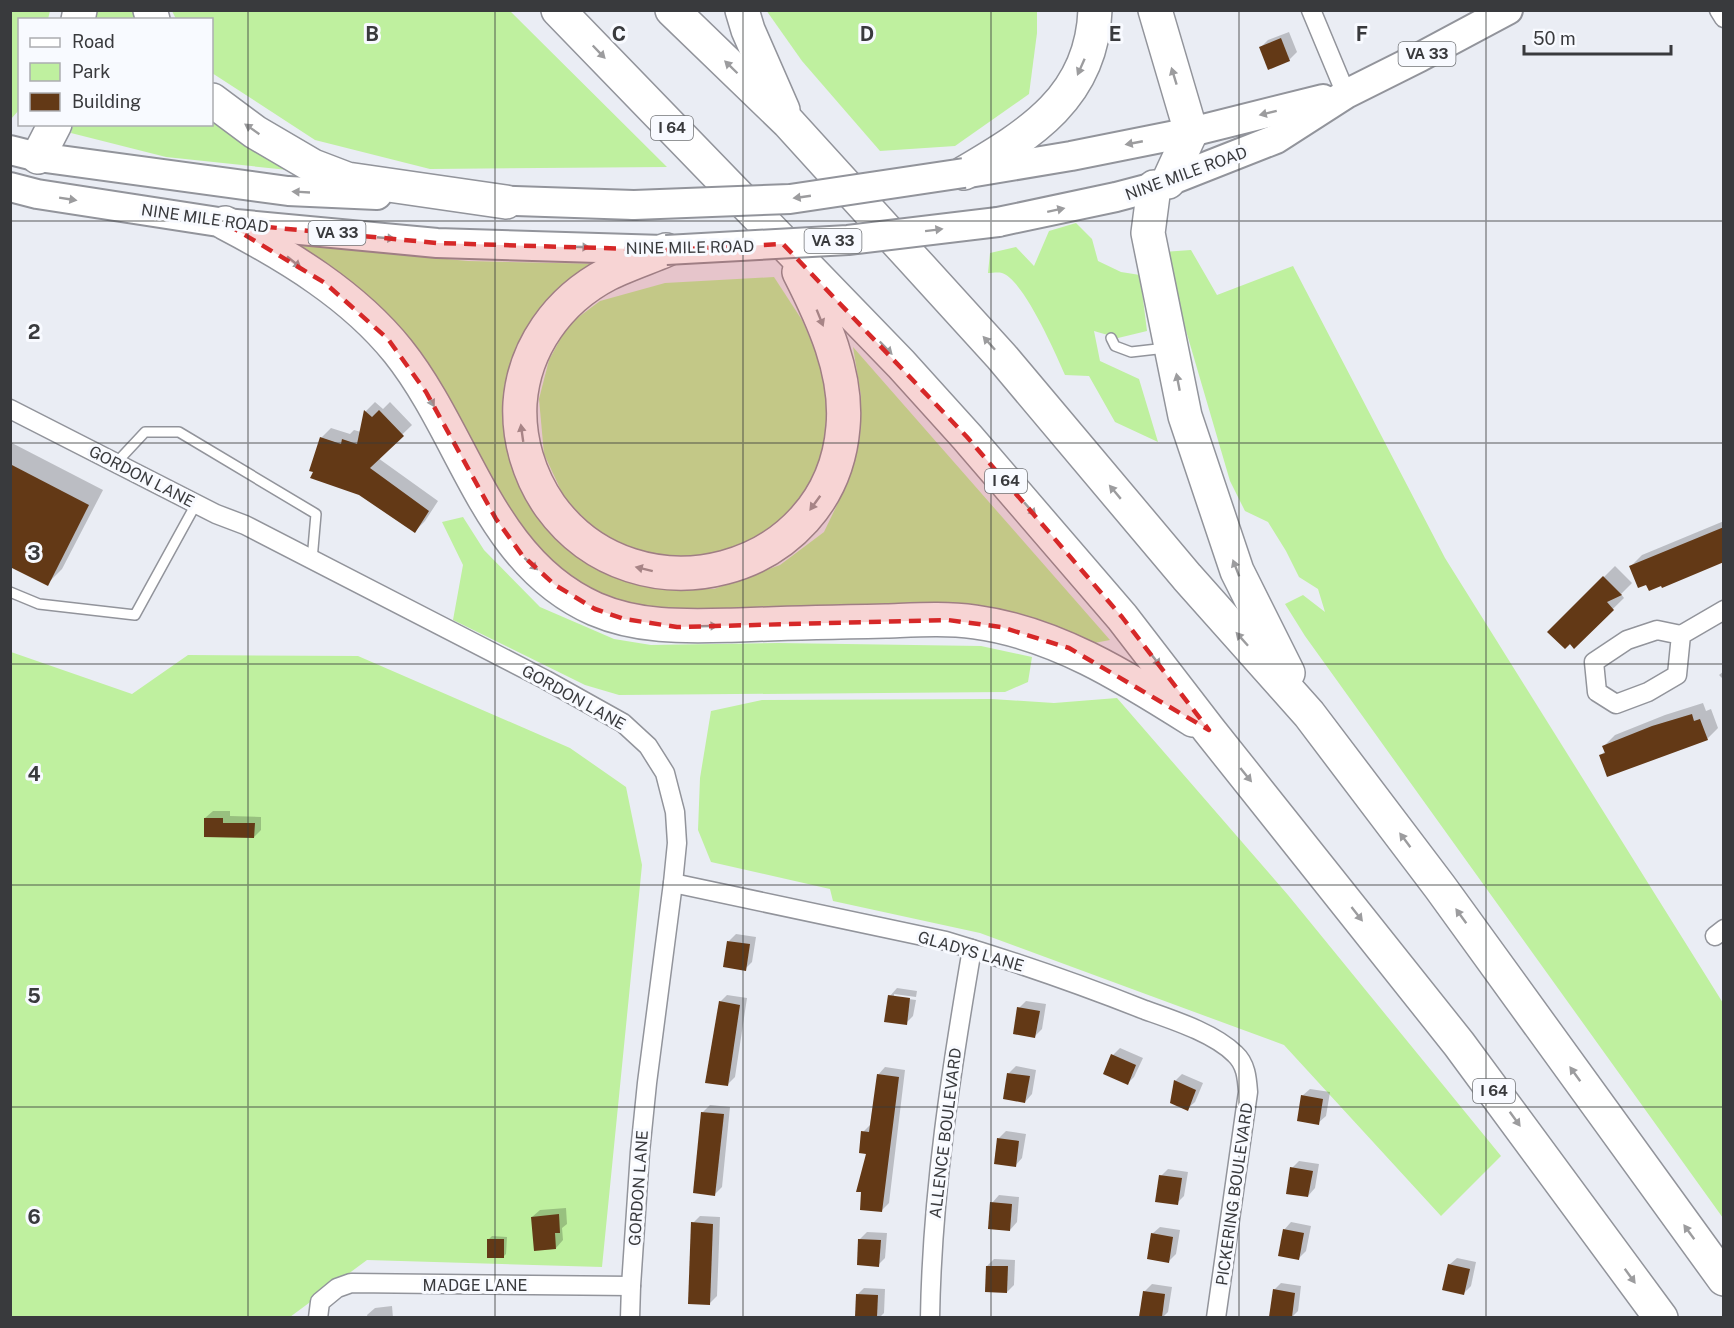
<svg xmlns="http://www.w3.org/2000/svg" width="1734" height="1328" font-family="'Public Sans',sans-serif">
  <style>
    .green { fill: #bff09f }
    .shadow { fill: #0003 }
    .building { fill: #633916 }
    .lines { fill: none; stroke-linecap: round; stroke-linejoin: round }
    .service-casing { stroke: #92949b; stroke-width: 12 }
    .minor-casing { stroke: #92949b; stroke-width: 21 }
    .primary-casing { stroke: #92949b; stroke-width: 32 }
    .motorway-casing { stroke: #92949b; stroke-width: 36 }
    .service { stroke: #fff; stroke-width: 9 }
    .minor { stroke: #fff; stroke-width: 18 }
    .primary { stroke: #fff; stroke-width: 28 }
    .motorway { stroke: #fff; stroke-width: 33 }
    .primary-bridge-casing { stroke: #92949b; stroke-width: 32; stroke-linecap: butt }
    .primary-bridge { stroke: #fff; stroke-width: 28 }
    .oneway { fill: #9c9c9e }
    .marked { fill: #d62828; fill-opacity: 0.2; stroke: #d62828; stroke-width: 4.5; stroke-dasharray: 12 8; stroke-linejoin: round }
    .grid { fill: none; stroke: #393a3d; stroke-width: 1.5; stroke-opacity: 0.55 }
    .labels { text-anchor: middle; stroke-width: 6; stroke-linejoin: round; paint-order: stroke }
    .shield { fill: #f8faff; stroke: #727477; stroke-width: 1.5 }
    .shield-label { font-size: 15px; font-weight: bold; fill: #393a3d }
    .street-label { font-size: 16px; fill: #393a3d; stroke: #f8faff }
    .grid-label { font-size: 20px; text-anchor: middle; font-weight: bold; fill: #393a3d; stroke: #f8faff; stroke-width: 6; stroke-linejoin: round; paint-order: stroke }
  </style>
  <rect width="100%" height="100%" fill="#eaedf4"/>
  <g class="green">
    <polygon points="11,10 50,11 48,19 20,20 19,110 11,119"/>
    <polygon points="97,10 134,11 138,20 95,20"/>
    <polygon points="766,10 1037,11 1037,33 1029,94 955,146 880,151 802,61"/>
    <polygon points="172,11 510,11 667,167 430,169 315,140 212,73 212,20 176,19"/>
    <polygon points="212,116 288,170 166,157 71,133 73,125 212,124"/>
    <path d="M 1076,223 L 1092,239 L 1098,261 L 1121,272 L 1140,275 L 1147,331 L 1118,338 L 1094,331 L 1100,361 L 1139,379 L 1158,442 L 1115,422 L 1089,376 L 1065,375 C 1056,354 1023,279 1002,273 C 998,272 992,273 988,273 L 990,253 L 1016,247 L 1034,266 L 1049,231 Z"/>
    <polygon points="295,245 468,261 603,264 556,296 507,444 524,496 556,535 613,575 673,588 714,589 780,565 824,532 849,480 860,438 861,396 853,347 1110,640 1089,644 677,614 602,597 559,571 526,538"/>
    <polygon points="1191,250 1217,295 1293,266 1445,558 1723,1003 1723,1218 1305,636 1285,604 1303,595 1325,612 1318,589 1299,577 1286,551 1268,522 1245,511 1230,481 1163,252"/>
    <polygon points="774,277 802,320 822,366 832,425 819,473 794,510 760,539 707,559 658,560 605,539 565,499 544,454 539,399 549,360 568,325 600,301 665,283"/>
    <polygon points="463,517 484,550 540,607 614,639 651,645 778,643 981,646 1032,657 1028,682 1005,692 619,695 585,685 453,620 463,565 442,522"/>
    <polygon points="11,652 132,694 188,655 358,656 570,748 626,787 642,865 602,1267 367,1260 290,1317 11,1318"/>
    <polygon points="1117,698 1288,895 1501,1156 1441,1216 1284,1045 980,933 833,901 830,889 711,862 698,830 700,778 711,711 762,700 992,699 1054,703"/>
  </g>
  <g class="shadow">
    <polygon points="1289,32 1297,52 1289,60 1260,48 1268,40"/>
    <polygon points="375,402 383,409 390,402 412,425 378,458 438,501 425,521 415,531 321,438 331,428 350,434 354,430 361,432 366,411"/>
    <polygon points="10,442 103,490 62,569 47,584 10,565"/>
    <polygon points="1724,521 1724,559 1630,567 1642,555"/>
    <polygon points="1615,566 1632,583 1621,594 1624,598 1574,647 1549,632"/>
    <polygon points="1724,671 1724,680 1719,675"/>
    <polygon points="1703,703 1706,711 1711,709 1718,728 1707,739 1600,756 1606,750 1604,746 1615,735 1665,715"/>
    <polygon points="213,811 230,811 230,816 261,817 261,830 254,837 205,818"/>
    <polygon points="736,934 756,937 752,962 745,969 729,941"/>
    <polygon points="897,988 917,991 916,997 894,994 894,997 916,1000 913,1016 906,1023 890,996"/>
    <polygon points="727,995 747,998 735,1077 727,1085 720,1002"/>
    <polygon points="1026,1001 1046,1004 1042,1029 1035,1036 1019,1008"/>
    <polygon points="1120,1048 1143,1058 1134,1077 1127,1084 1113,1055"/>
    <polygon points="1016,1066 1036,1070 1032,1094 1025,1102 1009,1073"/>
    <polygon points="885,1067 905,1070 889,1203 882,1210 863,1132 870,1125 878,1075"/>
    <polygon points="1182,1074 1203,1083 1195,1102 1187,1109 1175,1081"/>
    <polygon points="1310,1089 1330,1092 1326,1116 1318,1123 1302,1096"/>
    <polygon points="710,1105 730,1107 722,1187 715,1194 703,1112"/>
    <polygon points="1006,1131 1026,1134 1022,1158 1015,1166 999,1138"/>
    <polygon points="1299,1161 1319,1164 1315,1188 1308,1196 1292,1168"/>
    <polygon points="1168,1169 1188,1172 1184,1196 1177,1203 1161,1176"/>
    <polygon points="999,1195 1019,1197 1017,1222 1010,1230 992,1203"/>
    <polygon points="566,1208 567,1224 562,1228 563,1240 556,1248 532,1217 540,1210"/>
    <polygon points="700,1216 720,1217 717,1296 710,1303 693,1223"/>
    <polygon points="1291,1222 1311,1226 1306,1251 1299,1258 1284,1230"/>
    <polygon points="1160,1227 1180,1230 1176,1254 1169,1261 1152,1234"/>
    <polygon points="867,1232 887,1233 885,1258 878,1265 860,1239"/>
    <polygon points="492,1236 507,1237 506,1254 503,1257 488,1240"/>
    <polygon points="1457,1258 1476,1262 1471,1286 1464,1293 1449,1265"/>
    <polygon points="994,1259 1015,1260 1014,1285 1007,1292 987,1266"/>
    <polygon points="1281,1283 1301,1286 1298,1311 1291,1318 1271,1315 1274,1290"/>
    <polygon points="1152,1284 1172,1287 1168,1312 1162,1318 1141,1316 1144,1292"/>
    <polygon points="864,1288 885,1289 884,1313 879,1318 856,1318 857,1295"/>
    <polygon points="392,1306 393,1318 368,1318 367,1315 375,1308"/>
  </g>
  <g class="building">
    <polygon points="1281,38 1290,61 1268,70 1259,47"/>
    <polygon points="364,410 372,417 379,410 404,436 370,468 429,511 415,533 359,495 310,478 313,472 309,471 320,437 341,444 342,439 357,444"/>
    <polygon points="10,464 89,505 48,586 10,567"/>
    <polygon points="1724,527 1724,562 1662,588 1661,586 1649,591 1646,585 1638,588 1629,566"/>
    <polygon points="1603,576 1622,595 1607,602 1614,610 1574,649 1570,644 1565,649 1547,632"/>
    <polygon points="1692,714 1694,721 1700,719 1708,740 1607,777 1599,755 1605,753 1602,746 1652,726"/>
    <polygon points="204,818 223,818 223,823 255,823 254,838 204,837"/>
    <polygon points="727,941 750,944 746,971 723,967"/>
    <polygon points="888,995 910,998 907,1025 884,1022"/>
    <polygon points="719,1001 740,1005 728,1086 705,1083"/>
    <polygon points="1017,1007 1040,1011 1035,1038 1013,1034"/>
    <polygon points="1111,1054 1136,1065 1128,1085 1103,1074"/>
    <polygon points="1007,1073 1030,1076 1025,1103 1003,1099"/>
    <polygon points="877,1074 899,1077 882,1212 860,1210 861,1192 856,1192 866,1154 859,1153 861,1131 869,1132"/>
    <polygon points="1174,1080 1196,1090 1188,1111 1170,1103"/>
    <polygon points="1301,1095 1323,1099 1319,1125 1297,1121"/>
    <polygon points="701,1112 724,1114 715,1196 693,1193"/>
    <polygon points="997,1138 1019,1141 1016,1167 994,1164"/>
    <polygon points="1290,1167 1313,1171 1308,1197 1286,1194"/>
    <polygon points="1159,1175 1182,1178 1178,1205 1155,1202"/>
    <polygon points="990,1202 1012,1204 1010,1231 988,1229"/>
    <polygon points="559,1214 560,1233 555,1233 556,1249 534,1251 531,1217"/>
    <polygon points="691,1222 713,1224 710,1305 688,1304"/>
    <polygon points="1283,1229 1304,1233 1299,1260 1278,1256"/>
    <polygon points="1151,1233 1173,1237 1169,1263 1147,1259"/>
    <rect x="487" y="1239" width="17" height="19"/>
    <polygon points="858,1239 881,1240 879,1267 857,1265"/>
    <polygon points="1448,1264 1470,1269 1464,1295 1442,1290"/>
    <polygon points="986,1266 1008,1266 1007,1293 985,1292"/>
    <polygon points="1273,1289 1295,1293 1292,1317 1269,1317"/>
    <polygon points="1143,1291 1165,1294 1162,1317 1139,1317"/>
    <polygon points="856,1294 878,1295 877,1317 855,1317"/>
  </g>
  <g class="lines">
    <defs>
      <g id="service">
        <polyline points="1111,338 1115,346 1131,352 1166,348"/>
        <polyline points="116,463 145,432 179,432 316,514 312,560"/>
        <polyline points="10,592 39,604 135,615 196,504"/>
      </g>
      <g id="minor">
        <polyline points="1311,10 1346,94"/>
        <polyline points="1719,10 1724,18"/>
        <polyline points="10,409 216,514 245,525 546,680 623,723 648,746 665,773 675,812 677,843 673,883 647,1083 640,1152 631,1286 630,1318"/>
        <polyline points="1681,635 1677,675 1648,692 1616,704 1597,692 1594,662 1627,640 1657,630 1681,635 1724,610"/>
        <path d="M 673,883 L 946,941 C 1013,961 1079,984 1145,1010 C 1173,1020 1214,1033 1235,1054 C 1246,1064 1247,1078 1248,1092 L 1216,1318"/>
        <polyline points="1715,936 1724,929"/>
        <polyline points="318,1318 320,1302 337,1288 351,1283 631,1286"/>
        <path d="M 930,1318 C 932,1193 951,1071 972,949"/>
      </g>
      <g id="primary">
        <polyline points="10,150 38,157 288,191 377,195"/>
        <polyline points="969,173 1071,156 1191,132 1323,99"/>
        <polyline points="10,187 37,194 225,223 437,243 664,250"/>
        <polyline points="483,200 634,205"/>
        <polyline points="998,222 1116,197 1154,187 1276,139 1346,94 1420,57 1508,10"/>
      </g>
      <g id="motorway">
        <polyline points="150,10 153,20"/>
        <polyline points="558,10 901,364 967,437 1122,617 1209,730 1459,1044 1661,1318"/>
        <polyline points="672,10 788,122 909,255 1001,356 1187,577 1309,714 1440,887 1724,1279"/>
        <polyline points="742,10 748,30 783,110"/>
        <polyline points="1155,10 1191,132 1168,182"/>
        <polyline points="78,20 80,10"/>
        <polyline points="212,100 255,132 313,166 347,179 506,202"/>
        <polyline points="38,157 55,124"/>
        <path d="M 964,173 C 1030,134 1092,97 1095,10"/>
        <polyline points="1154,187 1148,233 1185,416 1237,571 1288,673"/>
        <path d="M 225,223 C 288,256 353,295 398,351 C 466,436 488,562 595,609 C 641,629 690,626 739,625 C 788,623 837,622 886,621 C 916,620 945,618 975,622 C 1056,633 1125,677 1193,720"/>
        <path d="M 666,250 C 647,258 626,265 608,274 C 558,300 524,348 520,403 C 518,439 529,476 550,506 C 637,626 831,576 843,427 C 848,373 823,319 799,272"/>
      </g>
    </defs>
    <use href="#service" class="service-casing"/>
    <use href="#minor" class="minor-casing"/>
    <use href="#primary" class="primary-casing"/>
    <use href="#motorway" class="motorway-casing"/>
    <use href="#service" class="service"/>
    <use href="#minor" class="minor"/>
    <use href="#primary" class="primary"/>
    <use href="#motorway" class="motorway"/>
    <defs>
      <g id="primary-bridge">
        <polyline points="634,205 790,199 964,173"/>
        <polyline points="666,250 848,240 998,222"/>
      </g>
    </defs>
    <use href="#primary-bridge" class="primary-bridge-casing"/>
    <use href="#primary-bridge" class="primary-bridge"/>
  </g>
  <defs><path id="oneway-solid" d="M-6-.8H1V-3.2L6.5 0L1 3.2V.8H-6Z" transform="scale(1.5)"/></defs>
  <g class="oneway">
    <use href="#oneway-solid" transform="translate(599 52) rotate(46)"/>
    <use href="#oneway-solid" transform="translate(731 67) rotate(-136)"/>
    <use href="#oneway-solid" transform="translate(1081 67) rotate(114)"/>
    <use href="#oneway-solid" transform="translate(1174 76) rotate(-107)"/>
    <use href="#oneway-solid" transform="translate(1268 113) rotate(166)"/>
    <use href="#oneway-solid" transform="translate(252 129) rotate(-145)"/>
    <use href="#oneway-solid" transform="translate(1134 143) rotate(169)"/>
    <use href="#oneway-solid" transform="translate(301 192) rotate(-177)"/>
    <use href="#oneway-solid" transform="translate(802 197) rotate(172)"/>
    <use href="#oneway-solid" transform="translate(68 199) rotate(9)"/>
    <use href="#oneway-solid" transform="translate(1056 210) rotate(-12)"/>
    <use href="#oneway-solid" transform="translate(934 230) rotate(-7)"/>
    <use href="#oneway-solid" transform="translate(386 238) rotate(5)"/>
    <use href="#oneway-solid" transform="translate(581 247) rotate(2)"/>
    <use href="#oneway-solid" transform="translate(294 262) rotate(39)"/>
    <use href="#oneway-solid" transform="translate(820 318) rotate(68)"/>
    <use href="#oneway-solid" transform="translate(989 343) rotate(-132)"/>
    <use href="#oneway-solid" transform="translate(886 348) rotate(46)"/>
    <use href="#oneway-solid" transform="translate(1178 382) rotate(-101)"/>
    <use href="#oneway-solid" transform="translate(430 399) rotate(61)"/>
    <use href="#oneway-solid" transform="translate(522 433) rotate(-98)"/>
    <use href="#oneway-solid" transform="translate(1115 492) rotate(-130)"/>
    <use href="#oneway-solid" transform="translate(815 503) rotate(126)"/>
    <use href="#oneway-solid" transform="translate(1030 509) rotate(49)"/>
    <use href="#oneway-solid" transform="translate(531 564) rotate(42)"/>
    <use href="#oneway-solid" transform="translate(1236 568) rotate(-111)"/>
    <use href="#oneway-solid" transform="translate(644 569) rotate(-166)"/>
    <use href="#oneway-solid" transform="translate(709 626) rotate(-2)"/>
    <use href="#oneway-solid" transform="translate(1242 639) rotate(-132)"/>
    <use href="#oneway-solid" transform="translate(1155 659) rotate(52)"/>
    <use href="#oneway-solid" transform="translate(1246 775) rotate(51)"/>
    <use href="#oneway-solid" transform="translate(1405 840) rotate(-127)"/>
    <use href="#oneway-solid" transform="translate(1357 914) rotate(52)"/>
    <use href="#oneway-solid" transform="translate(1461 916) rotate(-126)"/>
    <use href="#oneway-solid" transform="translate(1575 1074) rotate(-126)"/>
    <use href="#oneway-solid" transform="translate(1515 1119) rotate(54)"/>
    <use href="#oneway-solid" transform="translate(1689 1232) rotate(-126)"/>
    <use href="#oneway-solid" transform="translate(1630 1276) rotate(54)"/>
  </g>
  <path class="marked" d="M 225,223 L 437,243 L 666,250 L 783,244 L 967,437 L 1122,617 L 1209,730 L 1069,648 L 1001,627 L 948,620 L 677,627 L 624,619 L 595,609 L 555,585 L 522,555 L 496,519 L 426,392 L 388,339 L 325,283 Z"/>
  <path class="grid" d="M 248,10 L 248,1318M 495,10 L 495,1318M 743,10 L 743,1318M 991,10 L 991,1318M 1239,10 L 1239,1318M 1486,10 L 1486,1318M 10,221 L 1724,221M 10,443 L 1724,443M 10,664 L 1724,664M 10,885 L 1724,885M 10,1107 L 1724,1107"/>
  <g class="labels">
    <g class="shield">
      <rect x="1398.5" y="42" width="57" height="24" rx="4.5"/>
      <rect x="651" y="116" width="42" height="24" rx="4.5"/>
      <rect x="308.5" y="221" width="57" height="24" rx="4.5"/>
      <rect x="804.5" y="229" width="57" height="24" rx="4.5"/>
      <rect x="985" y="469" width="42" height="24" rx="4.5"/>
      <rect x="1473" y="1079" width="42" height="24" rx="4.5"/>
    </g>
    <g class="shield-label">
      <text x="1427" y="59">VA 33</text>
      <text x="672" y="133">I 64</text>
      <text x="337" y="238">VA 33</text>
      <text x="833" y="246">VA 33</text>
      <text x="1006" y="486">I 64</text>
      <text x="1494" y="1096">I 64</text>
    </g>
    <g class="street-label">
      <text transform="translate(1186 173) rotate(-20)" y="6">NINE MILE ROAD</text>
      <text transform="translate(205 218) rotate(8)" y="6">NINE MILE ROAD</text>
      <text transform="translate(690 247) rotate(-1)" y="6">NINE MILE ROAD</text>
      <text transform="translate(142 476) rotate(27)" y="6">GORDON LANE</text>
      <text transform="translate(574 697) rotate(29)" y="6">GORDON LANE</text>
      <text transform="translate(971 951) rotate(16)" y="6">GLADYS LANE</text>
      <text transform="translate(945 1133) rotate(-83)" y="6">ALLENCE BOULEVARD</text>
      <text transform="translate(638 1188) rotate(-86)" y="6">GORDON LANE</text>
      <text transform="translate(1234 1194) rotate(-82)" y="6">PICKERING BOULEVARD</text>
      <text x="475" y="1291">MADGE LANE</text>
    </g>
  </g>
  <g class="grid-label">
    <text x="372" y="41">B</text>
    <text x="619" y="41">C</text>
    <text x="867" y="41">D</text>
    <text x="1115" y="41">E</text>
    <text x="1362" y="41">F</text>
    <text x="34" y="339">2</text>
    <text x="34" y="560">3</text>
    <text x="34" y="781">4</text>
    <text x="34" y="1003">5</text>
    <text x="34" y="1224">6</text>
  </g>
  <rect width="1734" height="1328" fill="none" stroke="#393a3d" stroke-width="24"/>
  <rect x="18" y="18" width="195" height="108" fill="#f8faff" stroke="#acadb1" stroke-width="1.5"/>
  <rect x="30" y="38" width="30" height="9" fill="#ffffff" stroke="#acadb1" stroke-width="1.5"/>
  <text x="72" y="48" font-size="18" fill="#393a3d">Road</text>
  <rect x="30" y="63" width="30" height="18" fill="#bff09f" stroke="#acadb1" stroke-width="1.5"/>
  <text x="72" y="78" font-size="18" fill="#393a3d">Park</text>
  <rect x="30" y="93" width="30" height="18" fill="#633916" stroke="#acadb1" stroke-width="1.5"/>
  <text x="72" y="108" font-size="18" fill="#393a3d">Building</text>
  <path d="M1524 45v9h147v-9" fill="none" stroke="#393a3d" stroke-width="3"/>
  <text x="1533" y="45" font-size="18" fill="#393a3d" stroke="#f8faff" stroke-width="4.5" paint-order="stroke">50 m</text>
</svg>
